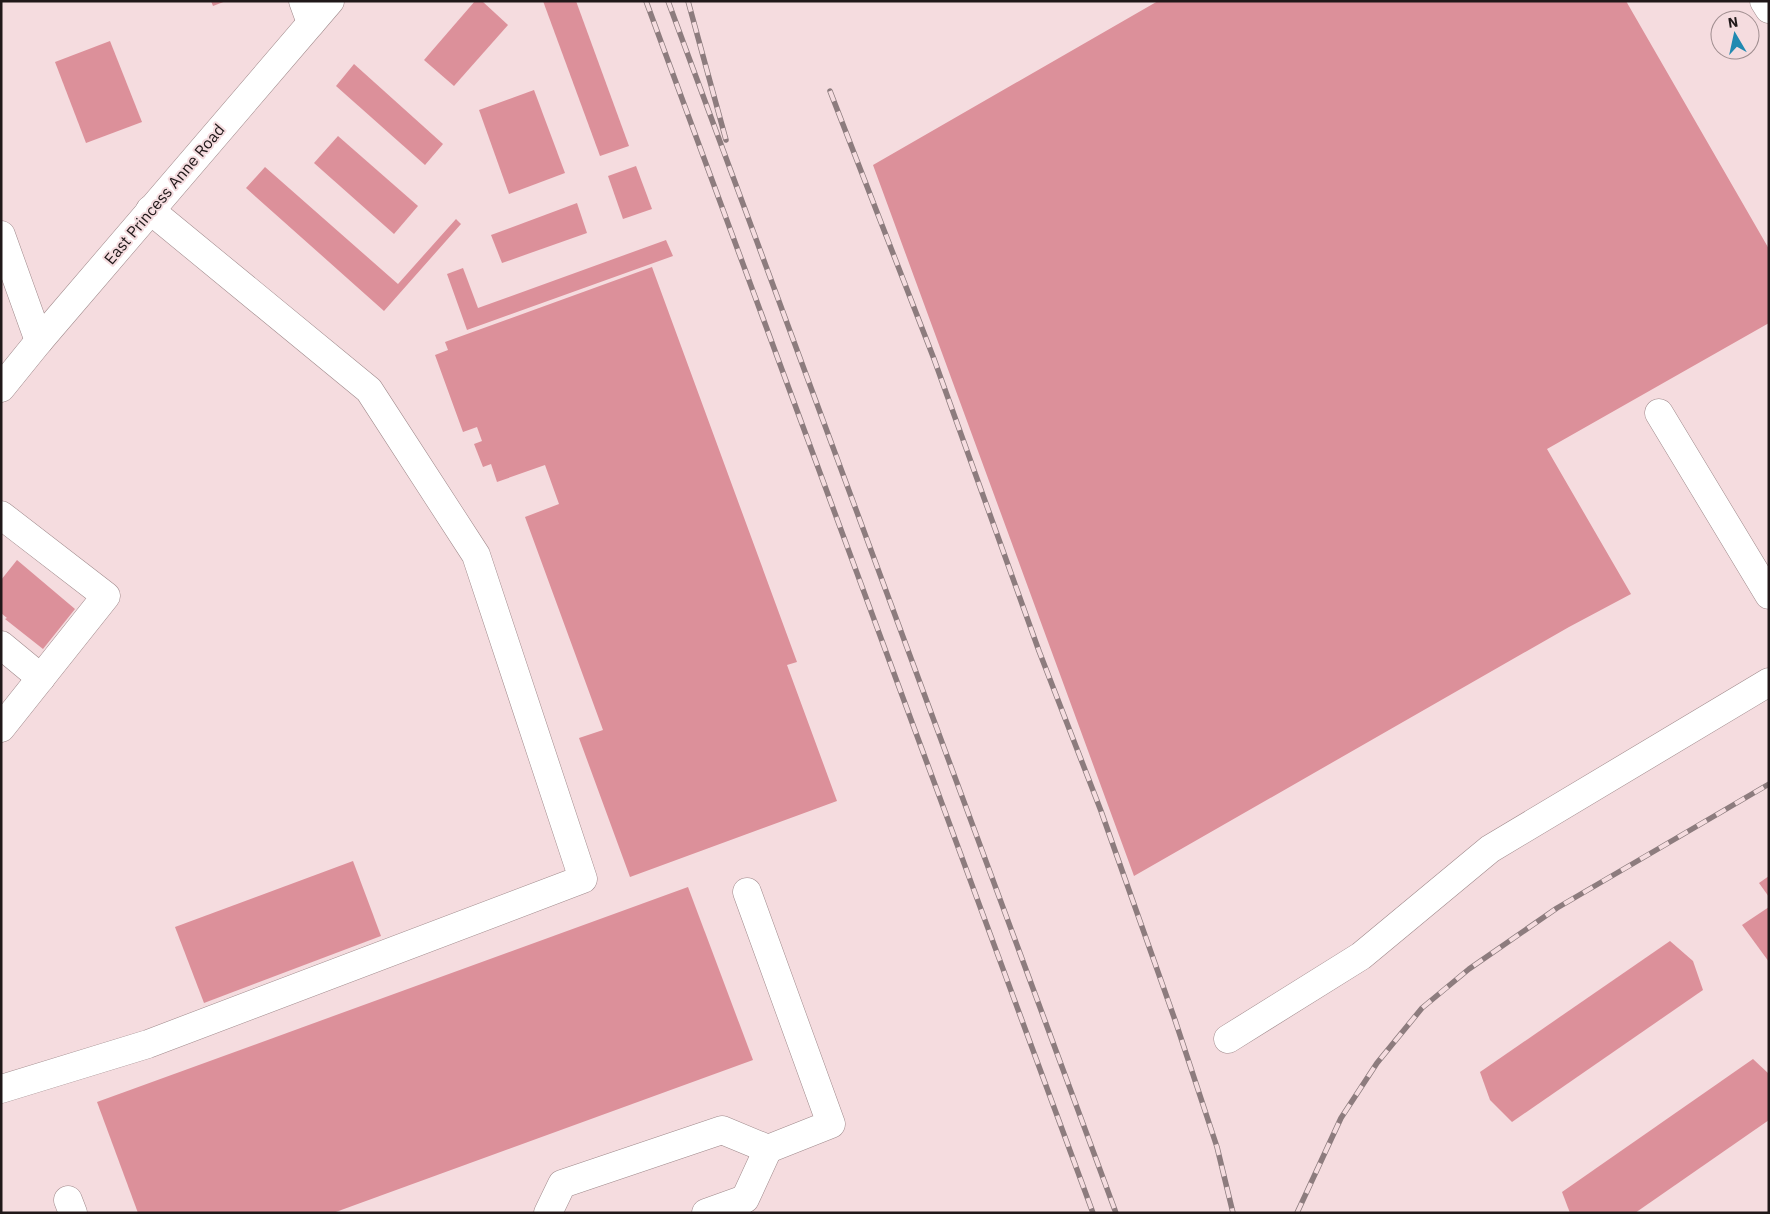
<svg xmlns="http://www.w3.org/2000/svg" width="1770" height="1214" font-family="'IBM Plex Sans',sans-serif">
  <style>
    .building { fill: #dc909a }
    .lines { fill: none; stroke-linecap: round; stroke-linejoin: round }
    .minor-casing { stroke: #9f898b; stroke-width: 29 }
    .major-casing { stroke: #9f898b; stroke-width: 29 }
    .minor { stroke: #fff; stroke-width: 28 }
    .major { stroke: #fff; stroke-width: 28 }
    .rail-casing { stroke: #8d7c7e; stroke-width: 5.5 }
    .rail { stroke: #f5dcdf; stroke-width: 4; stroke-dasharray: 11; stroke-linecap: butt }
    .labels { text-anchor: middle; stroke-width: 4; stroke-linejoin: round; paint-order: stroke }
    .street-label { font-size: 16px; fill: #201819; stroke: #f5dcdf }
  </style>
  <rect width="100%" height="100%" fill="#f5dcdf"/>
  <g class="building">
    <polygon points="211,1 226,1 213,6"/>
    <polygon points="475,1 482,1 508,25 454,86 424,60"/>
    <polygon points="543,1 576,1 629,146 600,156"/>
    <polygon points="1158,1 1626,1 1769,249 1769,323 1547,449 1631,594 1569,627 1134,876 873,165"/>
    <polygon points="110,41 142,122 86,143 55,62"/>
    <polygon points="354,64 443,144 425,165 336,86"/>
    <polygon points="534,90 565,173 509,194 479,110"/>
    <polygon points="338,136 418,206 394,234 314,163"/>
    <polygon points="636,166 652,209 623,219 608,176"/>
    <polygon points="265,167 398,284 456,219 461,224 384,311 246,188"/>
    <polygon points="577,203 587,233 502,263 491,235"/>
    <polygon points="666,240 673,256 467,330 447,274 463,268 478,308"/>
    <polygon points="652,267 797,662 787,665 837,801 630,877 579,738 603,730 525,517 559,504 545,465 497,482 491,464 483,467 474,444 482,441 477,427 463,432 435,355 448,350 445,342"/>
    <polygon points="17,560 75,609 43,649 5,619 7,618 1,613 1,580"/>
    <polygon points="353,861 381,936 204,1003 175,927"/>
    <polygon points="1769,876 1769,897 1759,883"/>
    <polygon points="688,887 753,1060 333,1213 138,1213 97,1102"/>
    <polygon points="1769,907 1769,962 1742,925"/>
    <polygon points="1670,941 1693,961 1703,990 1512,1122 1490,1100 1480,1072"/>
    <polygon points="1753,1059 1769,1074 1769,1120 1635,1213 1570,1213 1562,1192"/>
  </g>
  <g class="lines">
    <defs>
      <g id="minor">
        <polyline points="303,1 311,23"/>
        <polyline points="1764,1 1769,9"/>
        <polyline points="1,235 39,341"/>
        <polyline points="1659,413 1769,595"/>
        <polyline points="1,515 106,596 1,728"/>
        <polyline points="1,645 41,678"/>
        <polyline points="747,892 831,1124 768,1149"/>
        <polyline points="1228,1039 1361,956 1490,849 1769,682"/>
        <polyline points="1,1089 148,1044 583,879 476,555 369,390 150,210"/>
        <polyline points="68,1200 73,1213"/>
        <polyline points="548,1213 562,1184 722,1130 768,1149 745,1199 706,1213"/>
      </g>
      <polyline id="major" points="1,388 39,341 330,1"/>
    </defs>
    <use href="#minor" class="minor-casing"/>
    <use href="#major" class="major-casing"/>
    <use href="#minor" class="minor"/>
    <use href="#major" class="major"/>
    <defs>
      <g id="rail">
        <polyline points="646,1 1093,1213"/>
        <polyline points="668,1 1116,1213"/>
        <polyline points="688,1 726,140"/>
        <polyline points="830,91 934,359 1039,651 1101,811 1175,1020 1217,1147 1233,1213"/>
        <polyline points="1297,1213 1341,1118 1377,1063 1422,1008 1469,969 1557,908 1769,784"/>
      </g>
    </defs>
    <use href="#rail" class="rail-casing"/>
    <use href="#rail" class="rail"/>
  </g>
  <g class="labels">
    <g class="street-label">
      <text transform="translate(164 194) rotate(-50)" y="6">East Princess Anne Road</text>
    </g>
  </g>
  <rect width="1770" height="1214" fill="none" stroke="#201819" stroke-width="5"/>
  <g transform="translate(1735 35) rotate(351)"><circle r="24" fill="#f5dcdf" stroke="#a08e90"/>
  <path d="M0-4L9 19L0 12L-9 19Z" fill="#2189b1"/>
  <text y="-8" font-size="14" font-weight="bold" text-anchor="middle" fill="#201819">N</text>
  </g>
</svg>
